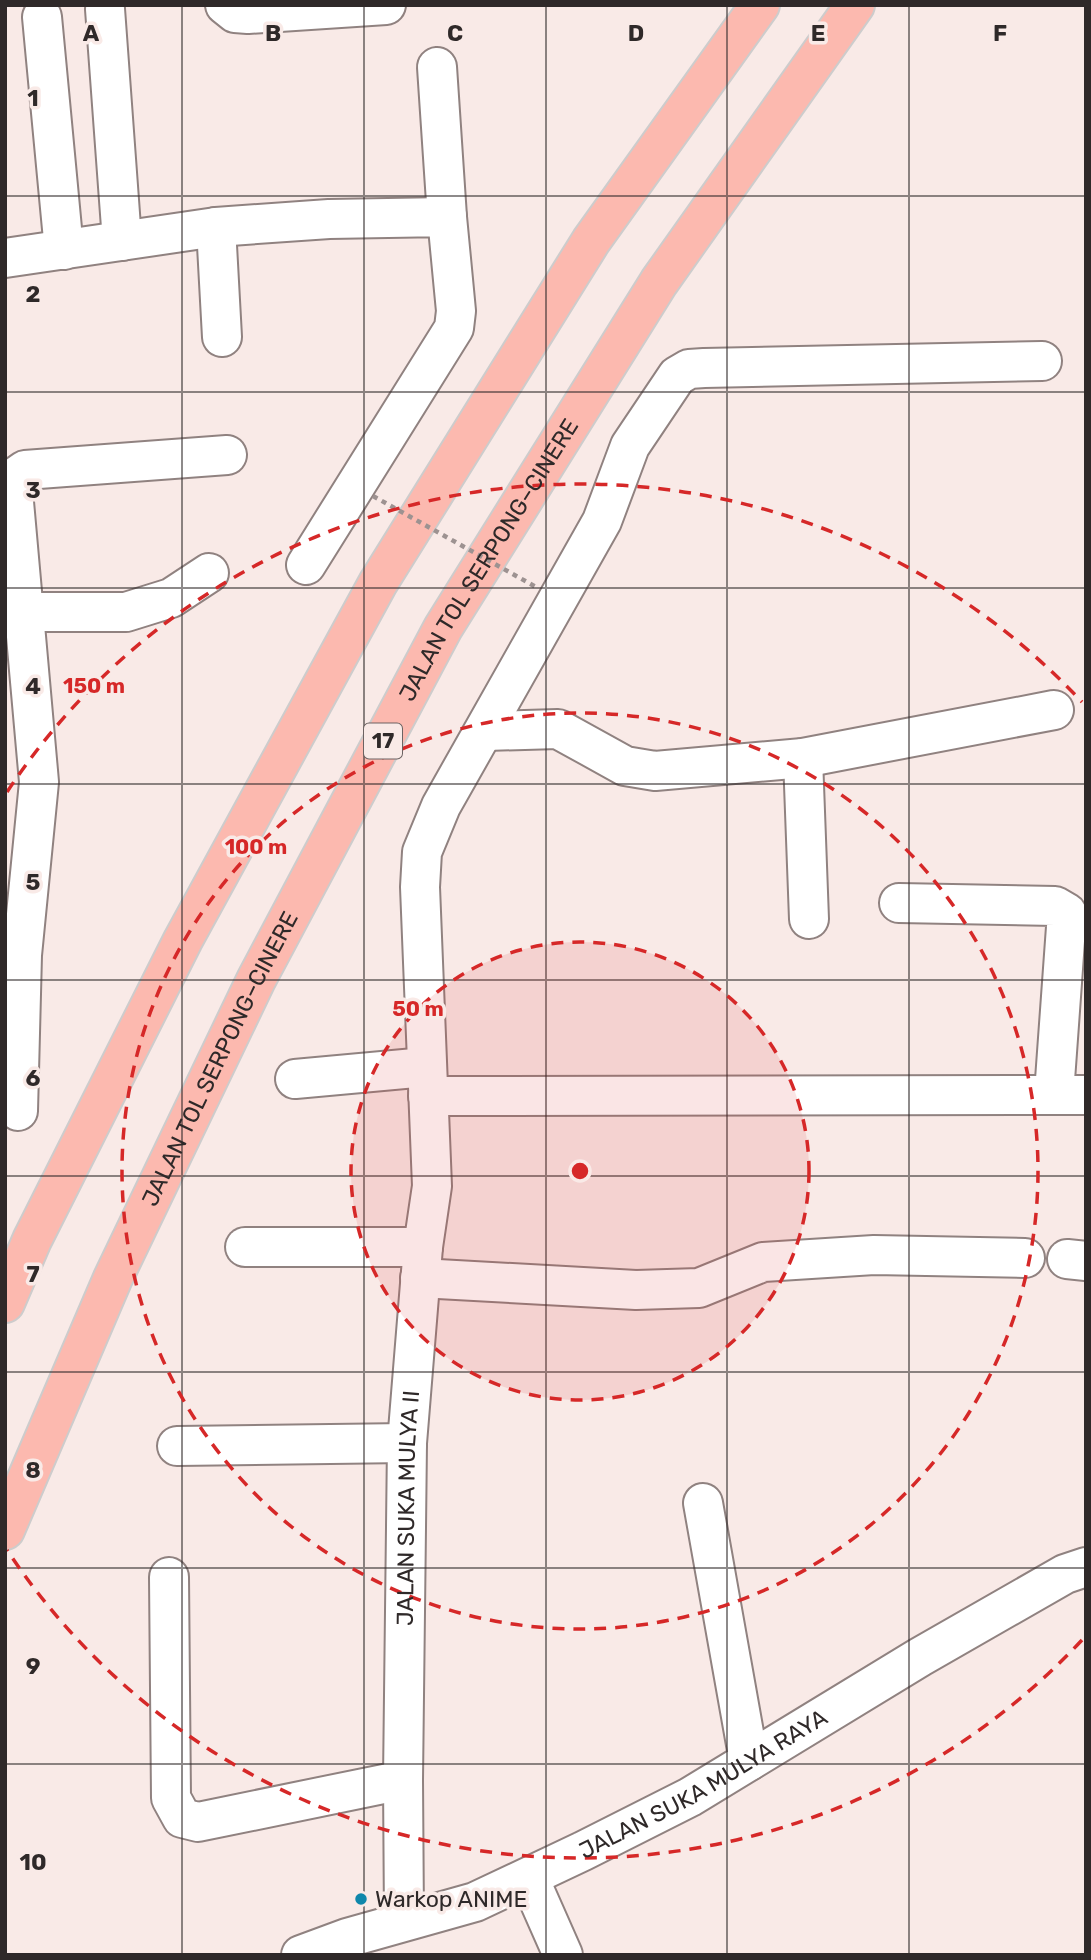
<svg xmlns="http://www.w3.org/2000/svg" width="1091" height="1960" font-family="Rubik,sans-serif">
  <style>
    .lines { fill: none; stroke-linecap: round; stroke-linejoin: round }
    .minor-casing { stroke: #908280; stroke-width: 42 }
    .highway-casing { stroke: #cdcccc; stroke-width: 42 }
    .minor { stroke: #fff; stroke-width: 38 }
    .highway { stroke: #fcb9af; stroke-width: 38 }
    .path-bridge { stroke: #9d9291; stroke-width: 4.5; stroke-dasharray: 5 5; stroke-linecap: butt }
    .grid { fill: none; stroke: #2f2929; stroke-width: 2; stroke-opacity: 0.55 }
    .ring { fill: none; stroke: #d62828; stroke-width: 3.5; stroke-dasharray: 12 9 }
    .poi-dot { fill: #0f87ab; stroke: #f9eae7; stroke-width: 2.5 }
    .labels { text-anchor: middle; stroke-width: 7; stroke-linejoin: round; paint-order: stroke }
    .shield { fill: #f9eae7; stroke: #6c6362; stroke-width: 2 }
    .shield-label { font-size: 21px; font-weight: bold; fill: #2f2929 }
    .street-label { font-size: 23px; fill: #2f2929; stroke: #f9eae7 }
    .poi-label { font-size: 23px; fill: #2f2929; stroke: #f9eae7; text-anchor: start }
    .grid-label { font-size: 23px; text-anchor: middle; font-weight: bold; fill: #2f2929; stroke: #f9eae7; stroke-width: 7; stroke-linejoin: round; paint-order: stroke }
    .centre { fill: #d62828; stroke: #f9eae7; stroke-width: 3.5 }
    .ring-label { font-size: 21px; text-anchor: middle; font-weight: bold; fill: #d62828; stroke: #f9eae7; stroke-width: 7; stroke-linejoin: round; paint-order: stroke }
  </style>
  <rect width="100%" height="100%" fill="#f9eae7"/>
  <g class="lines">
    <defs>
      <g id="minor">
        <polyline points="225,5 235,13 248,14 386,5"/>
        <polyline points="105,9 122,241"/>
        <polyline points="42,17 64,250"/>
        <polyline points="437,67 447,217"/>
        <polyline points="216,227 222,337"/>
        <polyline points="5,258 216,227 329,219 447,217 456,311 454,328 306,565"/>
        <polyline points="14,502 39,782 22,955 18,1111"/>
        <polyline points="5,504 14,502 15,477 25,470 227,455"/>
        <polyline points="25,612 126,612 171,598 209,573"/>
        <polyline points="486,731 558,729 625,766 655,771 803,758 1054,710"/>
        <polyline points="803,758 809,919"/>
        <polyline points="899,903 1055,906 1067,913 1054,1094"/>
        <polyline points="295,1079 426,1067"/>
        <polyline points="428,1096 1086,1095"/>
        <polyline points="245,1247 423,1247"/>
        <polyline points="1067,1259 1086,1261"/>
        <polyline points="420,1278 636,1290 699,1288 763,1262 874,1255 1025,1258"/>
        <polyline points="177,1446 407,1443"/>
        <polyline points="703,1503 749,1761"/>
        <polyline points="169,1577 171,1798 182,1818 198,1822 403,1780"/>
        <polyline points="529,1878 563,1955"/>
        <path id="s1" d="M 404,1921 L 403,1780 L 407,1443 L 423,1247 L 432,1186 L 420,887 L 422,852 L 441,806 L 602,521 L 630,446 L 677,376 L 689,369 L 704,368 L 1042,361"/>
        <path id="s2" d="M 301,1955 L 347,1938 L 475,1902 L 583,1851 L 690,1797 L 920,1657 L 1065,1574 L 1086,1567"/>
      </g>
      <g id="highway">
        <polyline points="5,1303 32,1240 183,940 378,583 591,241 760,5"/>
        <path id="s3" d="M 5,1530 L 113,1278 L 256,980 L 443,628 L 659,282 L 855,5"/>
      </g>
    </defs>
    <use href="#minor" class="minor-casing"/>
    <use href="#highway" class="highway-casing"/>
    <use href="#minor" class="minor"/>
    <use href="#highway" class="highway"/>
    <polyline class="path-bridge" points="373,496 536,587"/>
  </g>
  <path class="grid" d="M 182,5 L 182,1955M 364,5 L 364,1955M 546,5 L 546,1955M 727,5 L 727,1955M 909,5 L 909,1955M 5,196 L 1086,196M 5,392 L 1086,392M 5,588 L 1086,588M 5,784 L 1086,784M 5,980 L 1086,980M 5,1176 L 1086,1176M 5,1372 L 1086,1372M 5,1568 L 1086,1568M 5,1764 L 1086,1764"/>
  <circle cx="580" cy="1171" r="229" fill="#d62828" fill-opacity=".12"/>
  <g class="ring">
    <circle cx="580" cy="1171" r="229"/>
    <circle cx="580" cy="1171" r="458"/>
    <path d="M1082 1640A687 687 0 0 1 7 1550M7 792A687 687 0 0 1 1082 702"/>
  </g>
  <circle class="poi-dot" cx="361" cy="1899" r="7"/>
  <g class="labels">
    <rect class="shield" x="364" y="723.5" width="38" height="35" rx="5"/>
    <g class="shield-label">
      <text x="383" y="748">17</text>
    </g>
    <g class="street-label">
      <text dy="8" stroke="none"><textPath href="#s3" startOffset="1085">JALAN TOL SERPONG–CINERE</textPath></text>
      <text dy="8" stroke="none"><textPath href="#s3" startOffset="518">JALAN TOL SERPONG–CINERE</textPath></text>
      <text dy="8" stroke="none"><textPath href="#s1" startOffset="413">JALAN SUKA MULYA II</textPath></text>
      <text dy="8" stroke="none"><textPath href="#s2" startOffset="439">JALAN SUKA MULYA RAYA</textPath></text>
    </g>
    <g class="poi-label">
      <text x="375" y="1907">Warkop ANIME</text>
    </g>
  </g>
  <g class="grid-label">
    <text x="91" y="41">A</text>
    <text x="273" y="41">B</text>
    <text x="455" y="41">C</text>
    <text x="636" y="41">D</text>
    <text x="818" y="41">E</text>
    <text x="1000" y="41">F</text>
    <text x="33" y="106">1</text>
    <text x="33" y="302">2</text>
    <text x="33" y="498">3</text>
    <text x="33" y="694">4</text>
    <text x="33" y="890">5</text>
    <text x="33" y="1086">6</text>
    <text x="33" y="1282">7</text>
    <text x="33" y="1478">8</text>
    <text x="33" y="1674">9</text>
    <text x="33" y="1870">10</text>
  </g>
  <circle cx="580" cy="1171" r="10" class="centre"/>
  <g class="ring-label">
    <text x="94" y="693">150 m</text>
    <text x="256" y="854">100 m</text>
    <text x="418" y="1016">50 m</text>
  </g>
  <rect width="1091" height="1960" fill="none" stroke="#2f2929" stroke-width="14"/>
</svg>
